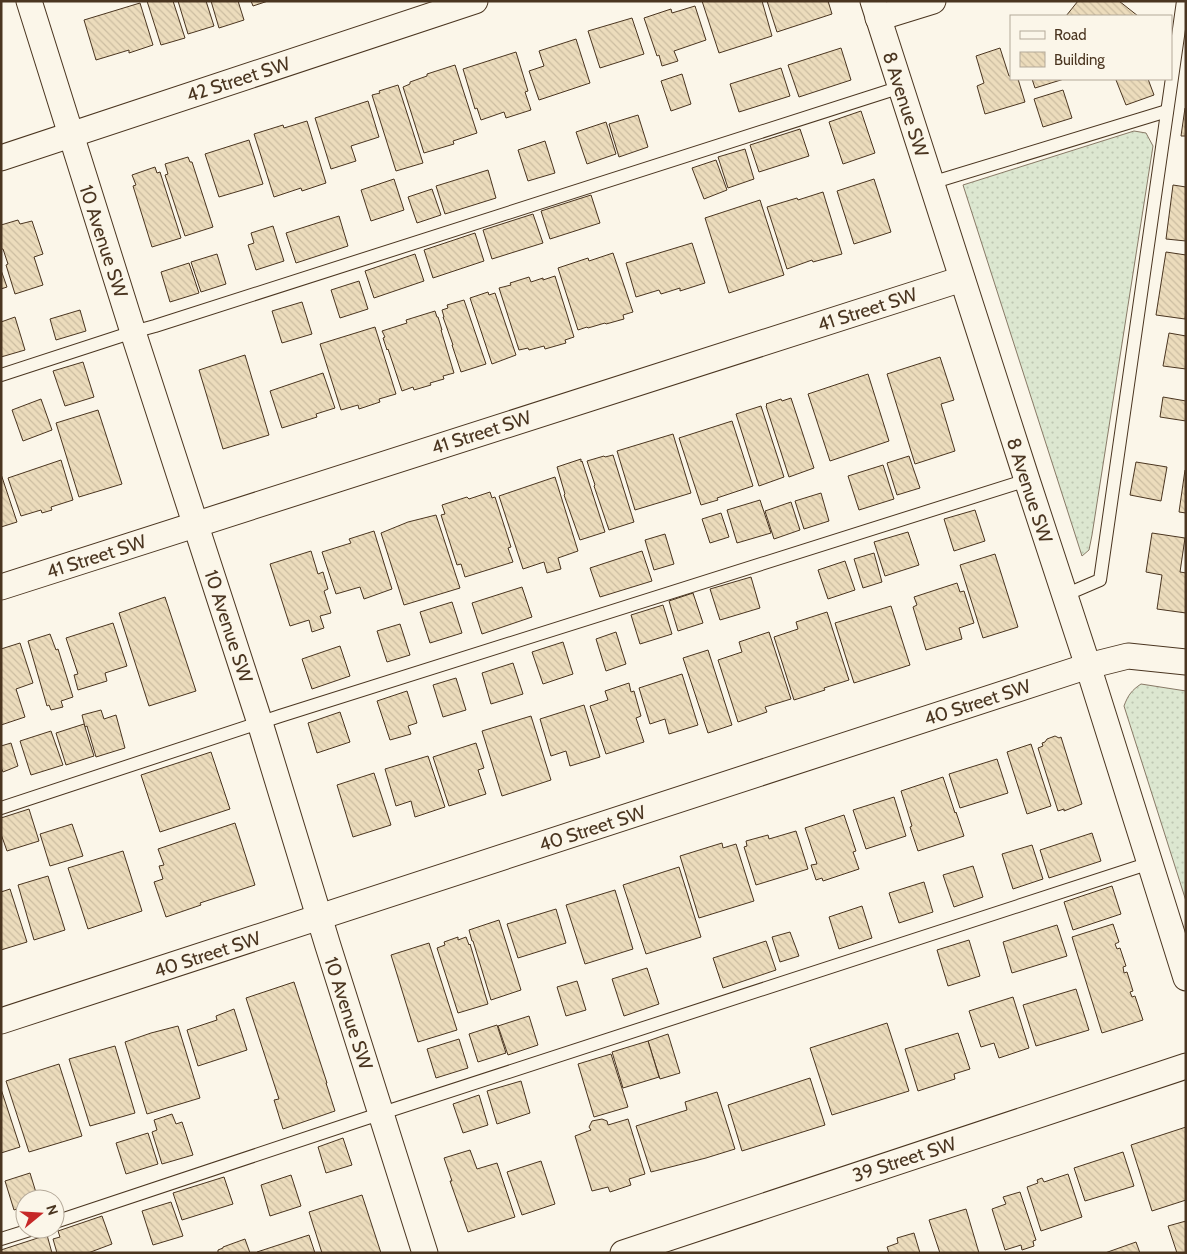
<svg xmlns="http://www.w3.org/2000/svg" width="1187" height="1254" font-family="Cabin,sans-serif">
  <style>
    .grass { fill: url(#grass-dots); stroke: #887966 }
    .building { fill: url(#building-back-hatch); stroke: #4a3520 }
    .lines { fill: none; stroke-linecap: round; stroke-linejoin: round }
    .service-casing { stroke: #4a3520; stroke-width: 14 }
    .minor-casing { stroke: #4a3520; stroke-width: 27 }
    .service { stroke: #fbf6e9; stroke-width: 12 }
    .minor { stroke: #fbf6e9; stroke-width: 25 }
    .labels { text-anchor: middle; stroke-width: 4; stroke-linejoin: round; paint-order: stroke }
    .street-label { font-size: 19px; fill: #4a3520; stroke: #fbf6e9 }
  </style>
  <defs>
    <pattern id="grass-dots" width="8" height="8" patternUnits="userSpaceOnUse" patternTransform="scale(1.25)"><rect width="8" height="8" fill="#dce7d0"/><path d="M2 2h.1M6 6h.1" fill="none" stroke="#bec7b2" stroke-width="1.8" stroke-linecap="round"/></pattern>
    <pattern id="building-back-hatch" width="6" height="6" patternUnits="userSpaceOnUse" patternTransform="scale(1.25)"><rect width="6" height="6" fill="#ecdcbc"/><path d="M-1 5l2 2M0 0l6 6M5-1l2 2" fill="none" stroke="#ccbda1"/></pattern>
  </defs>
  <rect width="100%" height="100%" fill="#fbf6e9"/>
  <g class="grass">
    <polygon points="1134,131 1146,133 1153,146 1092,535 1089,550 1082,556 963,185"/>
    <path d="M 1141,684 L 1186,691 L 1186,901 L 1124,706 C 1128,695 1132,690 1141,684 Z"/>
  </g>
  <g class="building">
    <polygon points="147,1 173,1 185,38 161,45"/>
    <polygon points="178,1 206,1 214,26 188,34"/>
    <polygon points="211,1 238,1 244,20 219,28"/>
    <polygon points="251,1 268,1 253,6"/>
    <polygon points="702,1 762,1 772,36 719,53"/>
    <polygon points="767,1 828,1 832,14 777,32"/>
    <polygon points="1078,1 1119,1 1138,16 1066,16"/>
    <polygon points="140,3 153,45 129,53 129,50 96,60 84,20"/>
    <polygon points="695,6 706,40 674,51 678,61 662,66 659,55 657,56 644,18 671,9 672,13"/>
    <polygon points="632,18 644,54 600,68 588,31"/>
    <polygon points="576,39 590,83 539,100 529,71 544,66 539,51"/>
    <polygon points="841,48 851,80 799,97 788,65"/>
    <polygon points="1000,48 1009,76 1011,76 1011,79 1018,79 1025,102 985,114 977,86 984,83 976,56"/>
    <polygon points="516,52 528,91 525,92 531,110 506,118 504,112 481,120 477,108 475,109 463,69"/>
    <polygon points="455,65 477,133 453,141 454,144 424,153 403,87 410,84 410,82 427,76 427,74"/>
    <polygon points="781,68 790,96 739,112 730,84"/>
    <polygon points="682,74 691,104 671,111 661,81"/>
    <polygon points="1032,79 1064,79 1035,88"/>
    <polygon points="1118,79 1148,79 1154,95 1126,105 1116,80"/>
    <polygon points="398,85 423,163 396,171 372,95 380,93 379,91"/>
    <polygon points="1063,90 1072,118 1043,127 1034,99"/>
    <polygon points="368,101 379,137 351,146 356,161 331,169 315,118"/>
    <polygon points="1185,108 1186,108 1186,136 1181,136"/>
    <polygon points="861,111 875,153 843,164 829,122"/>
    <polygon points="638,115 648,147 619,157 609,124"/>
    <polygon points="307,121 326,183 302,191 301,188 274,197 254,134 283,125 284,128"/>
    <polygon points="606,122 616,154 587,164 576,132"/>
    <polygon points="800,129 809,156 759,172 750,145"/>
    <polygon points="249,140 263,184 219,197 205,154"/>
    <polygon points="545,141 555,173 528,181 518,150"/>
    <polygon points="745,149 754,179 728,188 718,157"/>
    <polygon points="188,157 190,162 192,162 213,227 185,236 165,175 168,174 165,164"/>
    <polygon points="716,160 727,190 704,199 692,168"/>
    <polygon points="155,167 157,173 160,172 181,238 152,247 133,186 136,185 132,175"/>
    <polygon points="488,170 496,198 445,214 436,186"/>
    <polygon points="394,179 404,210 371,221 361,190"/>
    <polygon points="874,179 891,232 854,244 837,191"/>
    <polygon points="1173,185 1186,187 1186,241 1166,239"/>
    <polygon points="432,189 441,215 417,223 408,197"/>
    <polygon points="823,192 842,254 813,262 812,260 787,269 767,207 797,198 798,200"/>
    <polygon points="591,195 600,223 550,239 541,211"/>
    <polygon points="760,200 784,275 729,293 705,218"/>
    <polygon points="533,214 543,243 492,259 483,230"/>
    <polygon points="339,216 348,246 296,263 286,233"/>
    <polygon points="18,220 20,224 32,221 43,254 34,257 43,285 15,294 6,265 8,264 3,249 1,249 1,225"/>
    <polygon points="273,226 284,261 256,270 248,245 254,243 251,233"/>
    <polygon points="475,233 484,261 433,278 424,250"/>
    <polygon points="692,243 705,283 680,291 680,288 661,294 659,290 636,297 626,263"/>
    <polygon points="1166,252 1186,255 1186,312 1185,319 1156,315"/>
    <polygon points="613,253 633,312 623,315 624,319 606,324 605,323 588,328 587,327 578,330 558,268 588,258 589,261"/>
    <polygon points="217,254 226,284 201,292 191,262"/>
    <polygon points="415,254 424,281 374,298 365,271"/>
    <polygon points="189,263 199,293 170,302 161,272"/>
    <polygon points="1,270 7,287 1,289"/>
    <polygon points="555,276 574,337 565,340 566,343 545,349 544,346 529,350 528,348 519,350 499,288 511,285 510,283 529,277 531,282 543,278 543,280"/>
    <polygon points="359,281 368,309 340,318 331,290"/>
    <polygon points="488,292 489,295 495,293 516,355 492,364 470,298"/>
    <polygon points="464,300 486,364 461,372 452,345 453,345 443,317 444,317 442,310 448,308 447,305"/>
    <polygon points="302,302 312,334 282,343 272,311"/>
    <polygon points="80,310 86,331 56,340 50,319"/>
    <polygon points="435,311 437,317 438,317 442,330 441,330 454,373 443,376 444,379 430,383 431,385 414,390 413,387 402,391 388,349 387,350 383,338 385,337 382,331 407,323 406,320"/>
    <polygon points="15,317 25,350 1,357 1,322"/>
    <polygon points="375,327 396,394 379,399 380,402 359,409 358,405 341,410 320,344"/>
    <polygon points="1169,333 1186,336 1186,369 1163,366"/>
    <polygon points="245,355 269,435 223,449 199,370"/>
    <polygon points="940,357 954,400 941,404 955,451 915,464 887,374"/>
    <polygon points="83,362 94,397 65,406 53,371"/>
    <polygon points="323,373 335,408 316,414 317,417 282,428 270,391"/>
    <polygon points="868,374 889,441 830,461 808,394"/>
    <polygon points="1163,397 1186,401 1186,421 1160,417"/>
    <polygon points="791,398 814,468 789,477 766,406 767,405 766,404 781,399 782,401"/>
    <polygon points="41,399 52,430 23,441 12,410"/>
    <polygon points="761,406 784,477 759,486 736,414"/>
    <polygon points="98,410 122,484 79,497 56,423"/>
    <polygon points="732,421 753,486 717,498 718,500 701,505 679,438"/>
    <polygon points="673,434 691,493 635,510 617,451"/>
    <polygon points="613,455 634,522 609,530 594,486 595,485 587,461 604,456 605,457"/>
    <polygon points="909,456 920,488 897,495 887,463"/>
    <polygon points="581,459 581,462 582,461 605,532 580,540 564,495 565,494 557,467"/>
    <polygon points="61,460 73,500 51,507 52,510 42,513 41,510 21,516 8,478"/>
    <polygon points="1136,462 1167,467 1161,501 1130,495"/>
    <polygon points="883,465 894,499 859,510 848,476"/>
    <polygon points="1185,470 1186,470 1186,513 1179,512"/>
    <polygon points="1,474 17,522 1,527"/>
    <polygon points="555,477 578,551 558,558 561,569 547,573 544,562 523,569 499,496"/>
    <polygon points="490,492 492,498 495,497 511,547 508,548 513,562 465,577 461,564 457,565 441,515 445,514 442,505 467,497 469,499"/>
    <polygon points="821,493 829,521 804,529 795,501"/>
    <polygon points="760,500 771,533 737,543 727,510"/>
    <polygon points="791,502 800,530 774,539 765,511"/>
    <polygon points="975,510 985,541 954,551 944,519"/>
    <polygon points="721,513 729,537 710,543 702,519"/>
    <polygon points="436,515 460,588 404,605 381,533 408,522"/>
    <polygon points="374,531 392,589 364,599 360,587 336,594 322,552 351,543 349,539"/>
    <polygon points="908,532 919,565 885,576 874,542"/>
    <polygon points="1152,533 1185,538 1180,572 1186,573 1186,613 1157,609 1162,575 1146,572"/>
    <polygon points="665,534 674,564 654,570 645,540"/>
    <polygon points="311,551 318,574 323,572 328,589 324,591 331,613 320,616 324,628 312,632 309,620 290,626 270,564"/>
    <polygon points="642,551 652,581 600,597 590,568"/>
    <polygon points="874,553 882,582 863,588 854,559"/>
    <polygon points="995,554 1018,627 983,638 960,565"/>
    <polygon points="845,561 855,590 828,599 818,570"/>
    <polygon points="751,577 760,608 720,620 710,589"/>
    <polygon points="957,583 960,592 964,591 974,623 959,628 962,639 926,650 913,607 917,605 914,597"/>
    <polygon points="522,587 532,617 482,634 472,603"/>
    <polygon points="693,593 703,623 678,631 669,601"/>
    <polygon points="165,597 196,691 149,706 119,613"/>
    <polygon points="452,602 462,633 430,643 420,612"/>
    <polygon points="663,605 672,634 640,644 631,615"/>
    <polygon points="891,606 910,665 854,683 835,623"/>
    <polygon points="827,612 849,680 824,688 825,690 794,700 774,637 798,629 796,622"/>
    <polygon points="113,623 127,666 105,673 107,681 78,690 74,675 78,674 66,638"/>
    <polygon points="400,624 410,655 387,662 377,631"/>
    <polygon points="616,632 626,664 606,671 596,639"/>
    <polygon points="769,632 791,699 765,707 767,712 738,722 718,660 742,652 739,642"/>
    <polygon points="50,634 56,650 58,649 73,697 61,701 63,707 51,710 49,705 47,706 28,641"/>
    <polygon points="563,642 573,674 543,684 532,652"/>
    <polygon points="20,643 33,683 16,689 25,717 1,725 1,649"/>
    <polygon points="340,646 350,676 312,689 302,659"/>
    <polygon points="708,650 732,725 708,733 683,658"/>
    <polygon points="513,663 523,694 491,704 482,673"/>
    <polygon points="682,674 698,725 669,734 665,719 650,724 639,688"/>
    <polygon points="456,678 466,710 443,717 433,685"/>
    <polygon points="629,683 631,692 634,691 641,716 636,718 644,742 606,754 590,706 608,700 605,691"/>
    <polygon points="407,691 417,723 408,726 411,734 390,740 377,701"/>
    <polygon points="584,705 600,757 570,766 566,751 551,756 540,719"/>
    <polygon points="101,710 104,719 116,715 125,748 96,757 87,726 85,727 82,715"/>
    <polygon points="340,712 350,742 317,753 308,723"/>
    <polygon points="531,716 551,780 502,796 482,731"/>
    <polygon points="84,724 94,756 66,765 56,733"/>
    <polygon points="51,731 63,765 31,775 20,741"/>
    <polygon points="1055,736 1059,738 1061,737 1082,804 1064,811 1064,809 1058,811 1038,748 1043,746 1042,743 1045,742 1047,739"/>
    <polygon points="11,743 18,766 3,772 1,767 1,746"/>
    <polygon points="476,743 484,768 478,770 486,794 449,806 433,757"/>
    <polygon points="1031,744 1051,806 1027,814 1007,752"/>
    <polygon points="211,752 230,809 160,832 141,775"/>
    <polygon points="428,756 445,807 415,817 411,801 396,806 385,769"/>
    <polygon points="997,759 1008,793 960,808 949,774"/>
    <polygon points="374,773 391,825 353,837 337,785"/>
    <polygon points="943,777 955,813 956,812 964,836 918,851 910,827 912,826 901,791"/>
    <polygon points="894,797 906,836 866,849 853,810"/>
    <polygon points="29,809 39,841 7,851 1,834 1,818"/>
    <polygon points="844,815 856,851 853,852 859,869 823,881 822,878 816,880 811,865 817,864 805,828"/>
    <polygon points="235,823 255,885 200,903 201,905 166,917 154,882 163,879 159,866 164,865 158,849"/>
    <polygon points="72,824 83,856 50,866 40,834"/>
    <polygon points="796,831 808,869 756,885 744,847 747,846 746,841 768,835 769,839"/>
    <polygon points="1092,833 1101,861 1049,878 1040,850"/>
    <polygon points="722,843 723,848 736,844 754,901 699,918 680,856"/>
    <polygon points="1032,845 1043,879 1013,889 1002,854"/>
    <polygon points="123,851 142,911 88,929 68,868"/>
    <polygon points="973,866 983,897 954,907 943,875"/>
    <polygon points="679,867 701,937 646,954 623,885"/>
    <polygon points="48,876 65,930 34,940 18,885"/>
    <polygon points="924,882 933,912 899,923 889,893"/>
    <polygon points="1112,886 1121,914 1073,930 1064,902"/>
    <polygon points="10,889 27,942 1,950 1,892"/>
    <polygon points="615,890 633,949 585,964 566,905"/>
    <polygon points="862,906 872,938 839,949 829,917"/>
    <polygon points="556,909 566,943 518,958 507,924"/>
    <polygon points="499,920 521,990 491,1000 473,941 472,941 469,930"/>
    <polygon points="1113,924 1119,942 1115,944 1117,949 1120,948 1126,966 1123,967 1124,973 1127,972 1133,991 1130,992 1132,997 1135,996 1143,1020 1102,1033 1072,937"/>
    <polygon points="1057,925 1067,956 1012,973 1003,942"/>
    <polygon points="790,932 799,956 780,962 772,937"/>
    <polygon points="458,937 458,940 466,937 469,945 470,944 488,1004 458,1013 437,948 445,945 444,942"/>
    <polygon points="969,940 980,976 948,986 937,950"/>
    <polygon points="766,941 776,970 723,988 713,958"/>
    <polygon points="429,943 457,1030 418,1042 391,955"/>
    <polygon points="647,968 659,1004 624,1016 612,979"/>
    <polygon points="577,981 586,1010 566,1016 557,987"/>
    <polygon points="294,982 327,1083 326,1083 335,1111 283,1129 274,1100 279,1099 246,998"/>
    <polygon points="1076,989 1089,1030 1036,1046 1023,1005"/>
    <polygon points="1013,997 1029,1048 999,1058 994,1043 981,1047 969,1011"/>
    <polygon points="234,1009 247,1050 198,1066 187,1030 217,1020 216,1016"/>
    <polygon points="529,1016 538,1045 508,1055 498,1026"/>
    <polygon points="887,1023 909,1091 832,1115 810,1048"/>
    <polygon points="497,1025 506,1053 478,1062 469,1034"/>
    <polygon points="178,1026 200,1098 147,1114 125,1042 151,1033"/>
    <polygon points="958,1033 970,1069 954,1074 955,1079 918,1091 905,1049"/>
    <polygon points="668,1034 680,1073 660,1079 648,1041"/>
    <polygon points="459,1039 468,1068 436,1078 427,1049"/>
    <polygon points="648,1041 659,1077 623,1088 612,1052"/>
    <polygon points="115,1046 135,1113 90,1126 69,1059"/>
    <polygon points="611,1054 628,1107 594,1117 578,1064"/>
    <polygon points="59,1064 82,1136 29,1152 6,1081"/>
    <polygon points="810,1078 825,1125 742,1151 728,1105"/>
    <polygon points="521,1081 530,1113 497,1124 487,1091"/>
    <polygon points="1,1089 20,1147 1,1153"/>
    <polygon points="717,1092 735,1149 706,1158 651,1172 636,1126 687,1110 685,1102"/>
    <polygon points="479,1095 488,1125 463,1133 453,1104"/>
    <polygon points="172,1114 176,1124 182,1122 193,1155 162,1164 152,1132 157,1130 154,1120"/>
    <polygon points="602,1119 607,1121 608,1125 628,1119 645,1174 629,1179 631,1185 610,1192 608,1187 592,1191 575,1136 591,1130 589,1127 592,1121"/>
    <polygon points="1186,1127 1186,1200 1152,1211 1131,1145"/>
    <polygon points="148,1133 158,1164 126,1174 116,1143"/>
    <polygon points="343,1138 352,1165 326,1173 318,1147"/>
    <polygon points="470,1150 477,1169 497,1163 515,1217 468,1232 450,1181 452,1181 444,1158"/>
    <polygon points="1123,1152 1134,1186 1085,1201 1074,1168"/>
    <polygon points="541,1161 555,1204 522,1215 507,1172"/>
    <polygon points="30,1173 38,1199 25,1199 25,1206 14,1210 5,1181"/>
    <polygon points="1068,1174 1082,1217 1041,1231 1027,1187 1038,1183 1037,1180 1042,1178 1044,1182"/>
    <polygon points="291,1175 301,1206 270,1216 261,1185"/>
    <polygon points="224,1177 233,1204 182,1220 173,1193"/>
    <polygon points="1020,1192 1036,1240 1033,1241 1034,1246 1022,1250 1021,1245 1005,1250 992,1209 1006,1204 1003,1197"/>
    <polygon points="362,1195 381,1253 322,1253 309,1212"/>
    <polygon points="171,1202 183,1236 153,1245 142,1211"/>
    <polygon points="966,1209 979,1253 940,1253 929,1220"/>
    <polygon points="102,1216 112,1244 88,1253 57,1253 53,1239 60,1237 58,1231"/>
    <polygon points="1186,1221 1186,1253 1177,1253 1168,1226"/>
    <polygon points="914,1233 920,1253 889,1253 887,1247 898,1243 897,1238"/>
    <polygon points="47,1235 52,1253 1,1253 1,1250"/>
    <polygon points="309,1235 315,1253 257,1253 257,1252"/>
    <polygon points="245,1239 250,1253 216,1253 218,1252 218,1250 223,1248 223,1247"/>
    <polygon points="1136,1242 1140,1253 1105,1253"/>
  </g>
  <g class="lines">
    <defs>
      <g id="service">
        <polyline points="931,183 1167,111"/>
        <polyline points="1,375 133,332 155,326 901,87"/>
        <polyline points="1065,595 1100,580 1183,1"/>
        <polyline points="1,808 280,716 1027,480"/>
        <polyline points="55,1222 361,1120 1150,863"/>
        <polyline points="1,1239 33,1229"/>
      </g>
      <g id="minor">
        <polyline points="29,1 133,332 260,723 328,946 425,1253"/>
        <polyline points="873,1 1027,480 1088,666 1186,978"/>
        <polyline points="878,18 933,1"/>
        <polyline points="1,158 475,1"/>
        <polyline points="1,587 962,279"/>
        <polyline points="1,1021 1088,666 1128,656 1186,662"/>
        <polyline points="623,1253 1186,1066"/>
      </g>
    </defs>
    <use href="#service" class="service-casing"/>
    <use href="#minor" class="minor-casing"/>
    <use href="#service" class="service"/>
    <use href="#minor" class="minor"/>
  </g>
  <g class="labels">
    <g class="street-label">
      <text transform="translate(238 79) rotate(-18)" y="7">42 Street SW</text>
      <text transform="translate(906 104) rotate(72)" y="7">8 Avenue SW</text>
      <text transform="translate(104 241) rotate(72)" y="7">10 Avenue SW</text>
      <text transform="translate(867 309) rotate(-18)" y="7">41 Street SW</text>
      <text transform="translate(481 432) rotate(-18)" y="7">41 Street SW</text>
      <text transform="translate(1030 490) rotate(72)" y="7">8 Avenue SW</text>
      <text transform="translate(96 556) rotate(-18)" y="7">41 Street SW</text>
      <text transform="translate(229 626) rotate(72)" y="7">10 Avenue SW</text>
      <text transform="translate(977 702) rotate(-18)" y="7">40 Street SW</text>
      <text transform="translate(592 828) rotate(-18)" y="7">40 Street SW</text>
      <text transform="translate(207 954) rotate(-18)" y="7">40 Street SW</text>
      <text transform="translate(349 1013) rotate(72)" y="7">10 Avenue SW</text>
      <text transform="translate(904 1159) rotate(-18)" y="7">39 Street SW</text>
    </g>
  </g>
  <rect width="1187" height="1254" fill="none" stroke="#4a3520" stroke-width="5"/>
  <rect x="1010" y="15" width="162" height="65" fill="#fbf6e9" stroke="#b4a999"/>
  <rect x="1020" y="31" width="25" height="8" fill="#fbf6e9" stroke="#b4a999"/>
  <text x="1054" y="40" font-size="15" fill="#4a3520">Road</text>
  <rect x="1020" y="52" width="25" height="15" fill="url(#building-back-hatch)" stroke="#b4a999"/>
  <text x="1054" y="65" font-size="15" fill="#4a3520">Building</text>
  <g transform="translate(40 1214) rotate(72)"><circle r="24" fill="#fbf6e9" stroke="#b4a999"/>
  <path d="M0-4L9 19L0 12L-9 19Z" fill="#c62828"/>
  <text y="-8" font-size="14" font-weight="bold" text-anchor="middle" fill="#4a3520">N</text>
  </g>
</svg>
